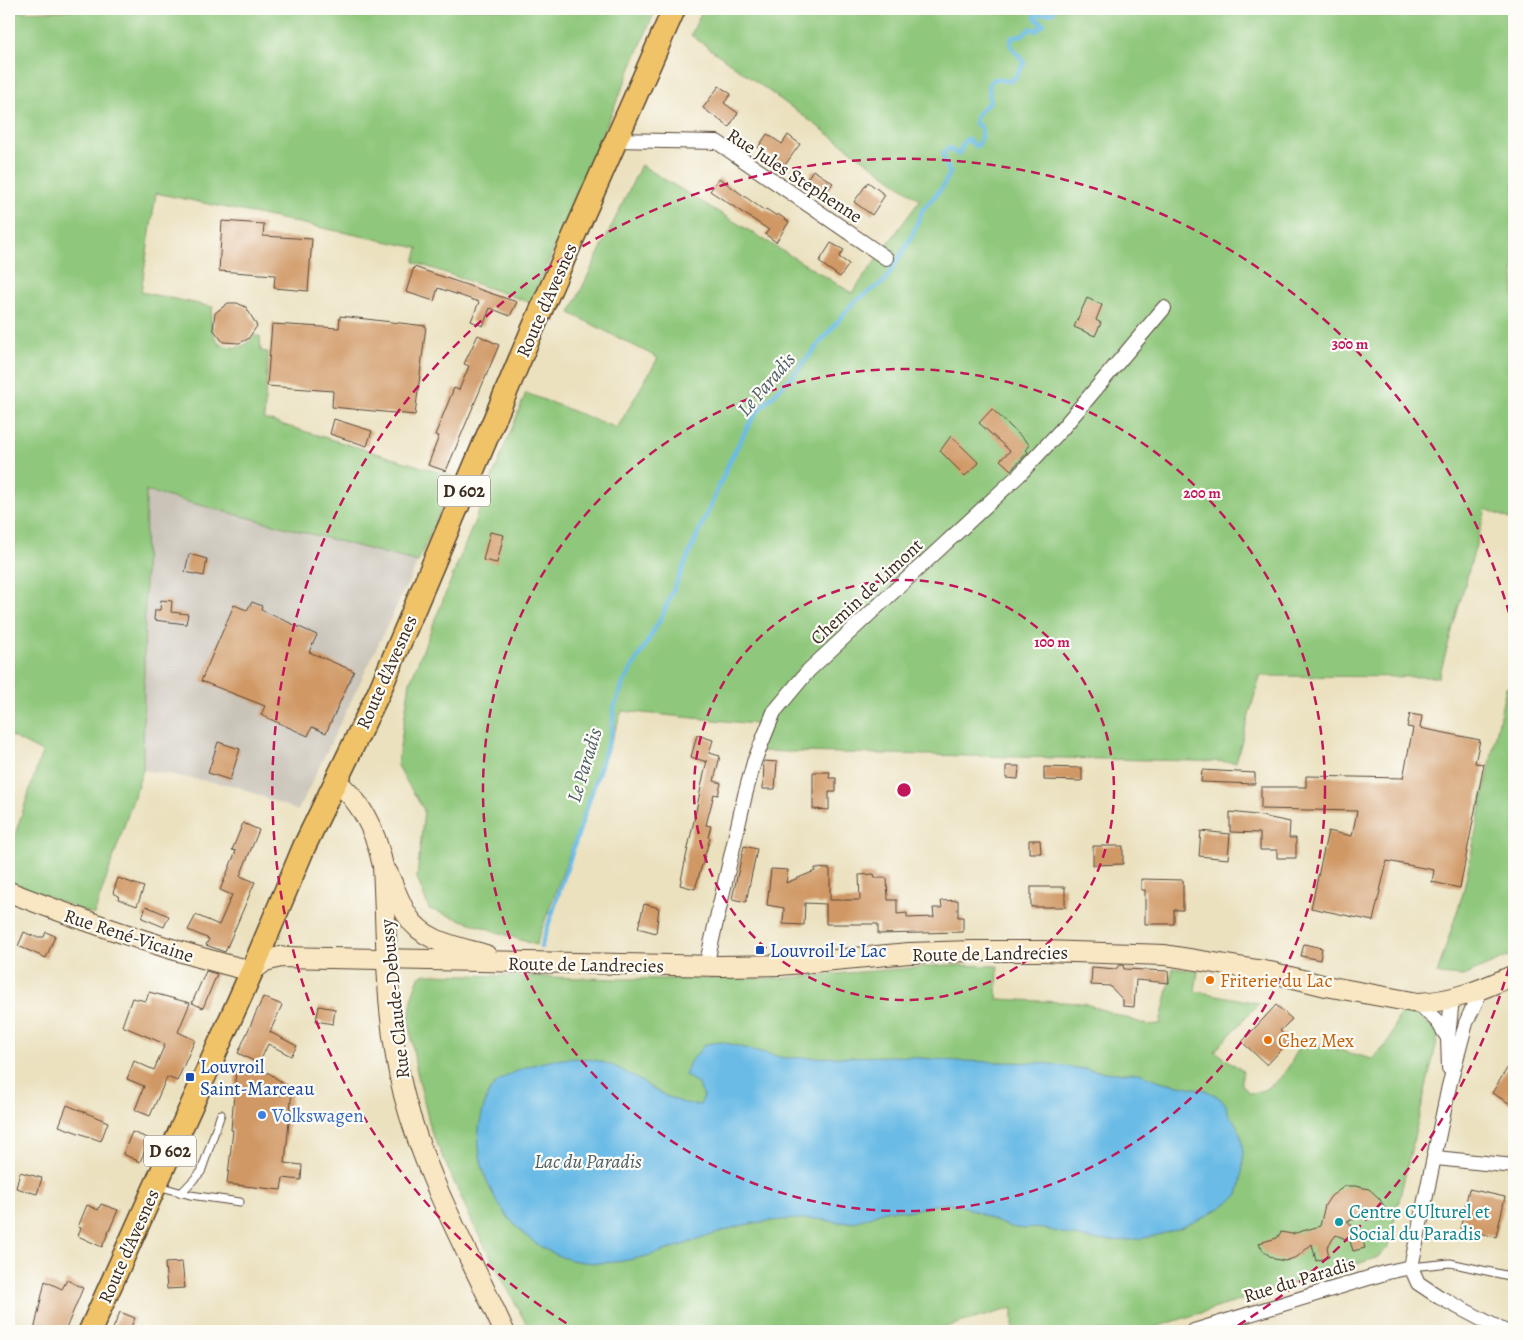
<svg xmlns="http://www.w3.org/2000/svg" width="1523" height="1340" font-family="Alegreya,serif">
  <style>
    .industrial { fill: #c9c3b8 }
    .green { fill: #8fc77b; stroke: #65784c }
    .water { fill: #6bbbe6; stroke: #537282 }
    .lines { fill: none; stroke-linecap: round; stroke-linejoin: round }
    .stream { stroke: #6bbbe6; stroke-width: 4.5 }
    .building { fill: #d09865 }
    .lane-casing { stroke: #554536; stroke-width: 9 }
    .street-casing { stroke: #554536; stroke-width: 16 }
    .secondary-casing { stroke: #554536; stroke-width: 22 }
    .primary-casing { stroke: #554536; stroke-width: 25 }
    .lane { stroke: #fff; stroke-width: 7 }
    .street { stroke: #fff; stroke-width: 14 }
    .secondary { stroke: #f9e7c3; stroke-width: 20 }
    .primary { stroke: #f1c369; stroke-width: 22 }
    .ring { fill: none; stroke: #c2185b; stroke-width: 2.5; stroke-dasharray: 9 6 }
    .transit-dot { fill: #1a4fb4; stroke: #fdfcf7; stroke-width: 2 }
    .food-dot { fill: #e8710a; stroke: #fdfcf7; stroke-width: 2 }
    .shop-dot { fill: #3f7fe0; stroke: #fdfcf7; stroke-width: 2 }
    .culture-dot { fill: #0f9aa8; stroke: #fdfcf7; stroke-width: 2 }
    .labels { text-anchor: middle; stroke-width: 4.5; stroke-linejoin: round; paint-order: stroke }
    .shield { fill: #fdfcf7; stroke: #75695f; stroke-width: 1 }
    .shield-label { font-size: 18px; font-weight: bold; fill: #3b2a1e }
    .street-label { font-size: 19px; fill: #3b2a1e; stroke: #fdfcf7 }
    .transit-label { font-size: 19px; fill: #164399; stroke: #fdfcf7; text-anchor: start }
    .food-label { font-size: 19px; fill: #c56008; stroke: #fdfcf7; text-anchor: start }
    .shop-label { font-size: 19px; fill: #366cbe; stroke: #fdfcf7; text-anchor: start }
    .culture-label { font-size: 19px; fill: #0d838f; stroke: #fdfcf7; text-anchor: start }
    .water-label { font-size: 20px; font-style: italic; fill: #4c5d64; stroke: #fdfcf7 }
    .centre { fill: #c2185b; stroke: #fdfcf7; stroke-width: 2.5 }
    .ring-label { font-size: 15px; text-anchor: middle; font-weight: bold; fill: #c2185b; stroke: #fdfcf7; stroke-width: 4.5; stroke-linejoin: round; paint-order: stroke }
  </style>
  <rect width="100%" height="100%" fill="#fdfcf7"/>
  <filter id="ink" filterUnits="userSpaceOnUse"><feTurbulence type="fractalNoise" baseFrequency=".02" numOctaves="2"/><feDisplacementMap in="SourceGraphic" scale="10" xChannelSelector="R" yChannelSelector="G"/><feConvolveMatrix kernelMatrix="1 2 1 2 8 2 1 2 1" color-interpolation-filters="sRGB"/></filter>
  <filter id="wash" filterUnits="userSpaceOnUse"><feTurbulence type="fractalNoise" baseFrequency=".0096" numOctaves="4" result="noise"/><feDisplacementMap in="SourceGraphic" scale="20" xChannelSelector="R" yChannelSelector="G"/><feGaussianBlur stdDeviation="1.12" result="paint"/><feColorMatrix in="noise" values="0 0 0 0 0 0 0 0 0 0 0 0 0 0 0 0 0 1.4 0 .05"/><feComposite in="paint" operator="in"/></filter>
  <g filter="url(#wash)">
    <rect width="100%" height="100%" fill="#ebe1bf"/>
    <polygon class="industrial" points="146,491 418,562 298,811 236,786 143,770"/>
    <g class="green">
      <path d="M 148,9 L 656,9 L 531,303 L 414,262 L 418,248 L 156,193 L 141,292 L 213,307 C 209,322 211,331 219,344 C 237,349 241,350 254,336 L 260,336 L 261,351 L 268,352 L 264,419 L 455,477 L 418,562 L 146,491 L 143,770 L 94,915 L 9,881 L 9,853 L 42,752 L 9,735 L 9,12 Z"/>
      <polygon points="703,9 1514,9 1514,521 1486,509 1439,677 1260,676 1236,762 754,751 756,724 622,711 536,945 429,909 417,878 424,810 397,766 410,682 526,393 617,428 658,358 570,313 641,165 852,293 920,200 691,35"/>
      <polygon points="1506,687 1514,687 1514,954 1463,976 1437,974 1463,893"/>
      <path d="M 947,965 L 998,966 L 997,999 L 1083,1003 L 1147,1025 L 1160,1024 L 1173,968 L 1198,971 L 1195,991 L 1259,1003 L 1215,1051 L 1243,1071 L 1241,1083 L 1249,1093 C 1280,1091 1290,1064 1303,1040 L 1372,1059 L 1389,1041 L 1398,1018 L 1403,1012 L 1416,1014 L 1439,1033 L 1388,1247 L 1379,1257 L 1143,1331 L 1013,1331 L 1013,1308 L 931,1331 L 530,1331 L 474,1226 L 431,1131 L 415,1063 L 409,1020 L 413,993 L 419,977 L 425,974 L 623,979 L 785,978 Z"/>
    </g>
    <path class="water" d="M 722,1042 L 784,1058 L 897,1056 L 957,1061 L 1042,1063 L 1112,1073 L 1139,1073 L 1163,1082 L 1205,1090 L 1217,1096 L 1226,1104 C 1226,1115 1234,1119 1238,1128 C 1246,1149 1243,1174 1238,1195 C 1197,1227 1147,1245 1095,1240 C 1078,1238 1061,1232 1045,1229 C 1035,1227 1026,1230 1016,1228 C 995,1225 973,1206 952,1204 C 939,1202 921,1209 907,1211 C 902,1211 896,1209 890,1210 C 878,1212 865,1220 852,1222 C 838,1224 822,1218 807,1219 C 787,1219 764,1221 744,1225 C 733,1227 722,1232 712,1235 C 667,1250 614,1272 568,1259 C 510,1242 464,1170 483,1110 C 485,1104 487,1095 491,1089 C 505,1071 541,1061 563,1059 C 627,1051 648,1103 700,1105 L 704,1096 L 697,1083 L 685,1075 L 690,1062 L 705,1044 Z"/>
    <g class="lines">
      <polyline class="stream" points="541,947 612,731 614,707 623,684 661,618 730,461 747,428 756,413 794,374 854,302 885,281 911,238 923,209 942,188 950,173 944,159 943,153 949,148 959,155 964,142 967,139 976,146 979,144 982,135 981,127 975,123 977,115 990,101 989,84 994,79 1009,81 1015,78 1024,63 1010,44 1012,38 1022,35 1032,28 1035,31 1044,24 1036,19 1035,15 1053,12 1053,9"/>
    </g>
    <g id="blocks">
      <g class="building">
        <polygon points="719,86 731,94 724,103 738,113 729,127 703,108"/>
        <polygon points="767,134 782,144 788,135 800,144 785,165 758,148"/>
        <polygon points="813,170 833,183 824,195 805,182"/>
        <polygon points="719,178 765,211 766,209 777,216 778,214 789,222 776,242 765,234 769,230 710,191"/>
        <polygon points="868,182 885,195 872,215 854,202"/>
        <polygon points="222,221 264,224 263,236 312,239 308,291 274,288 275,275 219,271"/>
        <polygon points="831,243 844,250 839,257 849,264 840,277 819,262"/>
        <polygon points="414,267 490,293 517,302 510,316 490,308 483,326 471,321 479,302 438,288 434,301 406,292"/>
        <polygon points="1087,298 1102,305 1096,320 1101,323 1095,336 1074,327"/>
        <polygon points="228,303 237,303 246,307 257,326 248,339 239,343 223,342 213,329 215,313"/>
        <polygon points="340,316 426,326 415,415 332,407 333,391 267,386 272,324 339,328"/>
        <polygon points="478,335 499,345 446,471 428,465 439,436 435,435 454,388 459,390 469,366 464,364"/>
        <polygon points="992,409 1030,445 1026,450 1028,452 1011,470 1000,460 1010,451 979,423"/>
        <polygon points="334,419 372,431 367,446 330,434"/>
        <polygon points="951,436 979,463 965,476 940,451"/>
        <polygon points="490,532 504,535 497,563 483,560"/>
        <polygon points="189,554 207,559 204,576 185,572"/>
        <polygon points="161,600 172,601 171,612 188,614 186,624 154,620 155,610 160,610"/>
        <polygon points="252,602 262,606 261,610 317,635 309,652 354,671 326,733 312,727 308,736 261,715 265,706 201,681 234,605 247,610"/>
        <polygon points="1410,714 1422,716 1420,728 1480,740 1475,763 1484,764 1460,888 1432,882 1434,870 1387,861 1373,921 1311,908 1328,831 1352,836 1357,811 1261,809 1261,787 1306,787 1306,776 1403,778 1413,728 1407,727"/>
        <polygon points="697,735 713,740 709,753 720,756 714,781 721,783 718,795 714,794 706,825 711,826 708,837 710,838 695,889 680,885 707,760 707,762 691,757"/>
        <polygon points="218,742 240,749 230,780 208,773"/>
        <polygon points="764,761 777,762 775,789 763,789"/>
        <polygon points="1006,766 1019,766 1018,779 1006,778"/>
        <polygon points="1044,767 1082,768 1082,781 1044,780"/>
        <polygon points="1202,770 1255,773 1255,784 1201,782"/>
        <polygon points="813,772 830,772 829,778 836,778 836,792 829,792 829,810 813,809"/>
        <polygon points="1230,812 1256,815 1290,822 1289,838 1296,838 1296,858 1277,858 1277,850 1260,850 1260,833 1230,832"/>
        <polygon points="243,823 259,830 240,876 255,882 225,952 206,945 209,939 188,930 196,915 219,925 232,895 220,890 236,851 232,850"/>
        <polygon points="1201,831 1230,834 1228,859 1199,856"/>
        <polygon points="1029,840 1040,840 1041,853 1029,853"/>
        <polygon points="744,846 757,849 746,902 732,899"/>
        <polygon points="1093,846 1123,846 1123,864 1093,865"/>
        <polygon points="815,868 830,869 830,900 860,900 859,875 874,874 875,878 887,878 888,900 897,900 897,914 907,913 907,918 934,917 933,908 942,908 941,901 958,900 958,917 963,917 963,932 878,934 878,924 826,924 826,904 805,903 804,925 783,924 784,908 767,905 771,869 788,870 786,883 815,871"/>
        <polygon points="118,878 144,887 137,906 118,899 119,896 113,893"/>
        <polygon points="1141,879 1183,880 1183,910 1174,910 1174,924 1145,924 1145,890 1141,890"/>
        <rect x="1031" y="887" width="34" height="20"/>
        <polygon points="644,904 659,908 656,933 638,928"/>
        <polygon points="146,906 169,916 164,927 142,918"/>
        <polygon points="24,932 35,937 44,937 46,932 55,936 46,958 18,946"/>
        <polygon points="1304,944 1322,948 1320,960 1301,956"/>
        <polygon points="1119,965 1123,965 1124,969 1168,971 1169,983 1136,980 1134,1007 1123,1006 1123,1000 1110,986 1091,985 1092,967 1116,969"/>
        <polygon points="206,971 217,974 203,1008 192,1003"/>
        <polygon points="149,992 190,1003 178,1032 195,1040 177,1081 167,1077 150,1116 135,1110 144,1086 127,1079 134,1061 154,1070 165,1044 122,1026 132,998 146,1001"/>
        <polygon points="263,997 282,1005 270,1032 297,1046 291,1056 268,1044 259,1064 238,1053"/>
        <polygon points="1276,1005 1292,1019 1280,1031 1290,1040 1267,1065 1242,1042"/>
        <polygon points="319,1006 335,1009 333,1024 316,1021"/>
        <polygon points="1514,1057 1514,1106 1492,1093"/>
        <polygon points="236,1070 269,1073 292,1090 285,1163 302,1165 301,1180 283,1178 281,1190 227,1184 233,1130 231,1130"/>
        <polygon points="67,1105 108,1122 101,1141 59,1126"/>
        <polygon points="132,1132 150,1139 140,1162 123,1154"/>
        <polygon points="20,1172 42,1178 37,1194 16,1188"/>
        <polygon points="1345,1186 1355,1186 1369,1189 1379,1198 1387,1211 1347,1221 1361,1234 1365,1248 1353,1251 1350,1241 1336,1235 1327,1247 1329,1257 1316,1261 1312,1244 1297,1257 1285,1261 1274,1259 1263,1251 1259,1243 1277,1238 1281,1232 1292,1234 1320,1226 1325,1205 1331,1196"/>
        <polygon points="1469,1189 1505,1197 1496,1237 1460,1229"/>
        <polygon points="101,1204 118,1210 102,1247 78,1236 81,1228 78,1227 87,1205 98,1210"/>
        <polygon points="182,1262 185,1288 167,1289 165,1263"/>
        <polygon points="67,1280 83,1288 65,1331 34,1331 45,1281 62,1289"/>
        <polygon points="120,1312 135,1318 129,1331 112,1331"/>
      </g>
    </g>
  </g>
  <g filter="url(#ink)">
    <use href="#blocks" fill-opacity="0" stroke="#554536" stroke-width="1"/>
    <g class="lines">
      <defs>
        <g id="lane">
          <polyline points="158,1186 190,1195 240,1202"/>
          <polyline points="181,1193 201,1172 221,1114"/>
          <polyline points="1411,1267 1450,1263 1514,1277"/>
        </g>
        <g id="street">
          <polyline points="616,140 717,142 886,258"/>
          <polyline points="706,966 745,795 754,762 774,712 809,670 1019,475 1061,430 1164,308"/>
          <polyline points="1418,1003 1438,1022 1448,1038"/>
          <polyline points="1449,1068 1448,1038 1452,998"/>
          <polyline points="1436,1158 1514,1166"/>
          <polyline points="1411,1267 1449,1086 1466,1023 1481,990"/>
          <polyline points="1411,1267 1418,1283 1439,1297 1504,1331"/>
          <polyline points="1194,1331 1388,1272 1411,1267"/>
        </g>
        <g id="secondary">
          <path d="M 335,781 C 362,801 376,833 383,866 C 387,941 385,1021 404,1095 C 426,1179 469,1253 504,1331"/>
          <path d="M 387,872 C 394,886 399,902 407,915 C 423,942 458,947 486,955"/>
          <path d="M 9,892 C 89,923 168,951 252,971 L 265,961 L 280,957 L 720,966 L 780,965 L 909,953 L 973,951 L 1043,951 L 1165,955 L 1270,972 L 1326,986 L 1418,1003 C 1452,1002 1483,989 1514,975"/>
        </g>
        <polyline id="primary" points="90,1331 252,971 304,847 379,692 531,333 674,9"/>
      </defs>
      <use href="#lane" class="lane-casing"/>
      <use href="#street" class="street-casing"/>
      <use href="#secondary" class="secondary-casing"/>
      <use href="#primary" class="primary-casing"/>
      <use href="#lane" class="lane"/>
      <use href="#street" class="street"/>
      <use href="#secondary" class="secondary"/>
      <use href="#primary" class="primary"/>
    </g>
  </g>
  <g class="ring">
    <circle cx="904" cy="790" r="210"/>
    <circle cx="904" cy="790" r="421"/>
    <path d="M1513 953A631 631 0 0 1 1229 1331M579 1331A631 631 0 1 1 1513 627"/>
  </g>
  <g class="transit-dot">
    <rect x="755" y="945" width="10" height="10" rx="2.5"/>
    <rect x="185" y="1072" width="10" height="10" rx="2.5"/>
  </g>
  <g class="food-dot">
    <circle cx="1210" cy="980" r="5"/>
    <circle cx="1268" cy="1040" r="5"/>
  </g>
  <circle class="shop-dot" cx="262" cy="1115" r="5"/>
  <circle class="culture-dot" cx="1339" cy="1222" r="5"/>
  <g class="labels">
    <g class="shield">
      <rect x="438" y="475.5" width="52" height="31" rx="4"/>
      <rect x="144" y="1135.5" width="52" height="31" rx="4"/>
    </g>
    <g class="shield-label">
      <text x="464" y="497">D 602</text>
      <text x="170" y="1157">D 602</text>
    </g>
    <g class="street-label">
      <text transform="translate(795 175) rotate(33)" y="7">Rue Jules Stephenne</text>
      <text transform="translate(546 300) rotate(-66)" y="7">Route d'Avesnes</text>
      <text transform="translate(866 591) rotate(-43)" y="7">Chemin de Limont</text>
      <text transform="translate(386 672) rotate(-66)" y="7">Route d'Avesnes</text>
      <text transform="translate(129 935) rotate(18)" y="7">Rue René-Vicaine</text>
      <text transform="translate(990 953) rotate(-1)" y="7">Route de Landrecies</text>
      <text transform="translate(586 964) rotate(1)" y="7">Route de Landrecies</text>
      <text transform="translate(394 999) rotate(-96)" y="7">Rue Claude-Debussy</text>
      <text transform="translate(128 1246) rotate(-66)" y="7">Route d'Avesnes</text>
      <text transform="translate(1299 1279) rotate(-17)" y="7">Rue du Paradis</text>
    </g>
    <g class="transit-label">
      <text x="770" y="957">Louvroil Le Lac</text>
      <text x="200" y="1073">Louvroil<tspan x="200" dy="22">Saint-Marceau</tspan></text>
    </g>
    <g class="food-label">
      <text x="1220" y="987">Friterie du Lac</text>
      <text x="1278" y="1047">Chez Mex</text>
    </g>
    <g class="shop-label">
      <text x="272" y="1122">Volkswagen</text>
    </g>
    <g class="culture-label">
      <text x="1349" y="1218">Centre CUlturel et<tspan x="1349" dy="22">Social du Paradis</tspan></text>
    </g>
    <g class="water-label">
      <text transform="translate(766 384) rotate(-49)" y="7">Le Paradis</text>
      <text transform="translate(584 765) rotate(-73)" y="7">Le Paradis</text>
      <text x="588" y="1168">Lac du Paradis</text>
    </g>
  </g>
  <circle cx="904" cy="790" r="8" class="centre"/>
  <g class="ring-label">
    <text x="1350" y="349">300 m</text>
    <text x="1202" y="498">200 m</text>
    <text x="1052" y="647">100 m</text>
  </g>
  <rect width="1523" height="1340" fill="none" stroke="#fdfcf7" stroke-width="30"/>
</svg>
